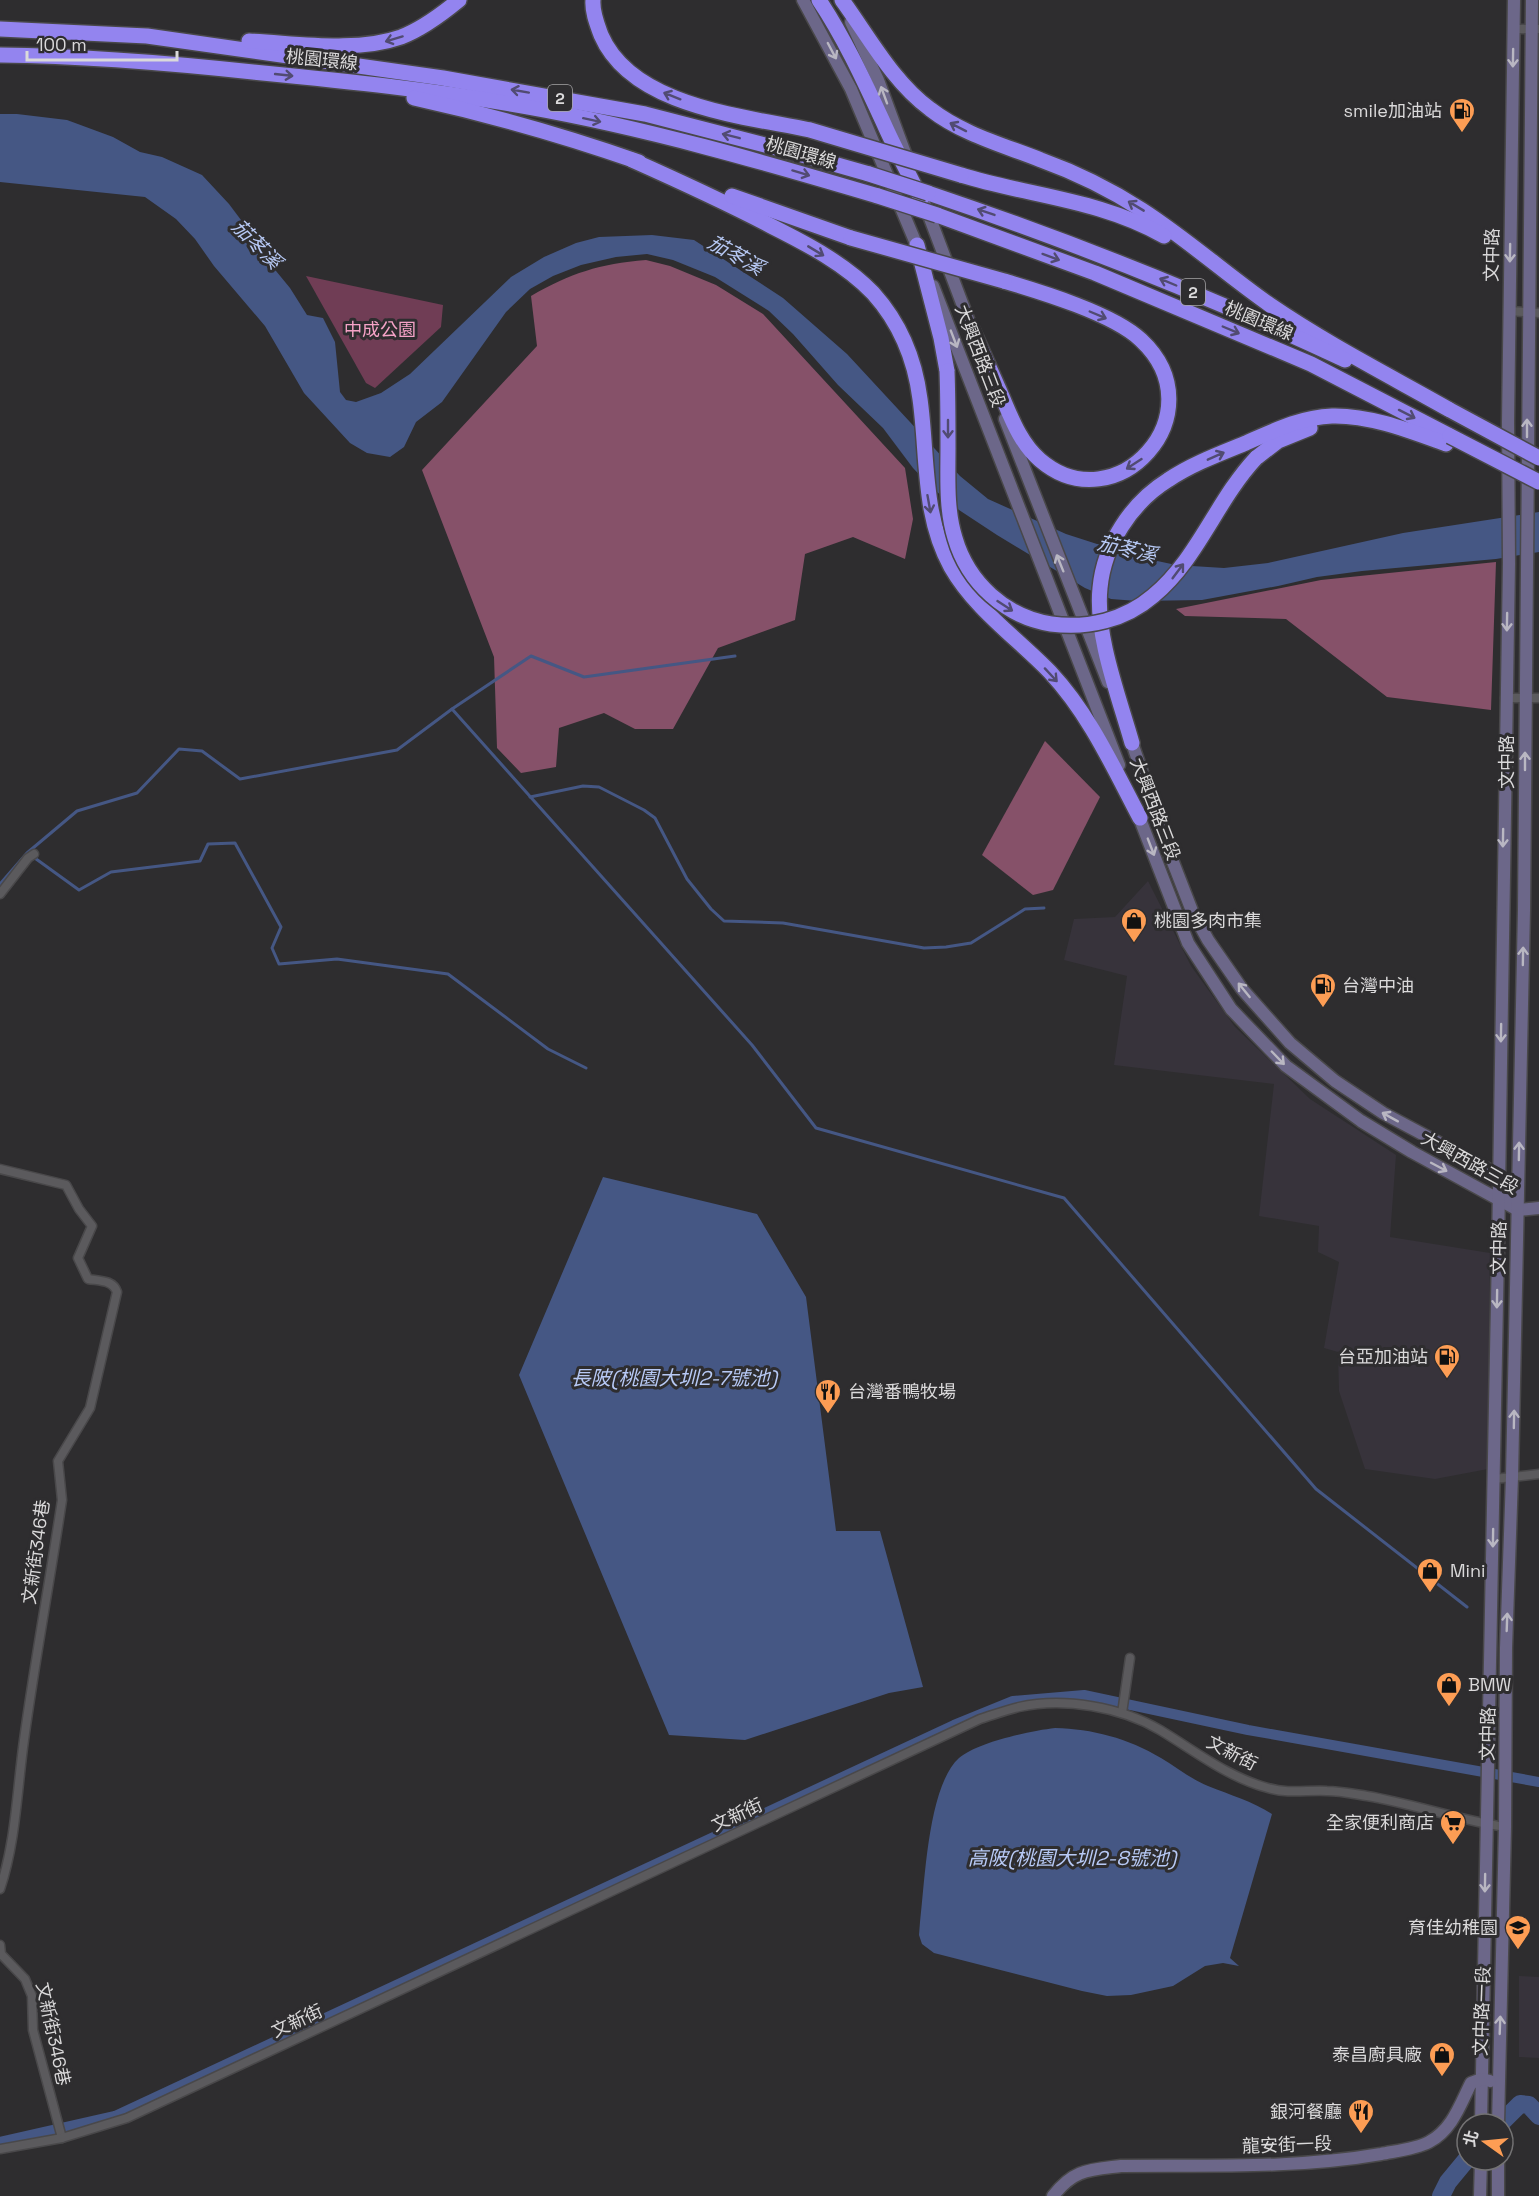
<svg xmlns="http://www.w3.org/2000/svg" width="1539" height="2196" font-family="'Space Grotesk','Noto Sans TC',sans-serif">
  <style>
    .built { fill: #37333b }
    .green { fill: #703d55 }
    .forest { fill: #865169 }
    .water { fill: #455784 }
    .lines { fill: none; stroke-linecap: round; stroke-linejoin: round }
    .stream { stroke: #455784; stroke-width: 3 }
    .canal { stroke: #455784; stroke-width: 10 }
    .river { stroke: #455784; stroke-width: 18 }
    .street-casing { stroke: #49484a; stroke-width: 11 }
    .secondary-casing { stroke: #49484a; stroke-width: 15 }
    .highway-casing { stroke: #49484a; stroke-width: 18 }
    .street { stroke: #5b5a5d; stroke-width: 8 }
    .secondary { stroke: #6c6789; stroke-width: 12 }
    .highway { stroke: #9384ef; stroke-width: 15 }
    .highway-bridge-casing { stroke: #49484a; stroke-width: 18; stroke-linecap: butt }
    .highway-bridge { stroke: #9384ef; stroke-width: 15 }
    .oneway { stroke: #514b72 }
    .oneway2 { stroke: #b9b7c2 }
    .labels { text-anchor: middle; stroke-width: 6; stroke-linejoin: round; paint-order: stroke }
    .shield { fill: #2e2d2f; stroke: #a6a5a7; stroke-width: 1.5 }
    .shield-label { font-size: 16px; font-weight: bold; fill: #dad9da }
    .street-label { font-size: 18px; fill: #dad9da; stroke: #2e2d2f }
    .poi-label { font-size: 18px; fill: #dad9da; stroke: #2e2d2f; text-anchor: end }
    .park-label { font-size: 18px; fill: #f4a2c6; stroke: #2e2d2f }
    .water-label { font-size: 20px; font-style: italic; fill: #b7c9f5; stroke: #2e2d2f }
  </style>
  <rect width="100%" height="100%" fill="#2e2d2f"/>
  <g class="built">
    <polygon points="1148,881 1191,966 1235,1027 1310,1099 1396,1155 1390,1237 1490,1253 1488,1469 1435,1479 1365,1469 1339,1391 1338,1352 1324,1348 1339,1262 1318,1252 1319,1226 1259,1216 1274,1084 1114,1065 1127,976 1064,960 1074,919 1115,917"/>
    <polygon points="1519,1976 1539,1977 1539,2058 1519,2057"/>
  </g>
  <polygon class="green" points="306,276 443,305 441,327 375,388 366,383"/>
  <g class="forest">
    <path d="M 646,260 L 670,266 L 716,285 L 763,314 L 905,468 L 913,519 L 905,559 L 853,537 L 805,554 L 795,620 L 718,648 L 673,729 L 635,729 L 604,713 L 559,728 L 556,767 L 521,773 L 497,748 L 494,657 L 422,470 L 537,346 L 531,296 C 571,273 599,264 646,260 Z"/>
    <polygon points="1496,562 1491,710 1387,697 1286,619 1185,616 1176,609 1321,580"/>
    <polygon points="1045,741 1100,797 1053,890 1033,895 982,855"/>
  </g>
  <g class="water">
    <polygon points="0,114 17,114 67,120 113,137 140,152 162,157 202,175 229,204 250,232 267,260 290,288 307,315 323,318 335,342 340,392 346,400 356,402 381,393 410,374 511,277 544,257 576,243 599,237 652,235 694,240 783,298 847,354 960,476 988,499 1066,534 1097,544 1108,545 1134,556 1176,565 1224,568 1268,563 1403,533 1539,512 1539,552 1496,559 1362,571 1317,577 1278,586 1202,600 1137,601 1111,599 1085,588 997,535 959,510 931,487 913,468 883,428 838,385 793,334 769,311 715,277 673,260 647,254 616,257 581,265 553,276 530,289 506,312 442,402 416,422 404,447 390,457 367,453 350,443 304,393 265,326 214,266 195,239 176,219 145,197 0,182"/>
    <polygon points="603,1177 757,1214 806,1297 836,1531 880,1531 923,1687 889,1693 745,1740 669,1735 519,1375"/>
    <path d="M 1055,1728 C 1092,1729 1128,1738 1161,1758 C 1176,1767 1191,1779 1208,1786 C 1230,1795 1252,1801 1272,1814 L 1230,1958 L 1239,1966 L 1223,1963 L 1205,1966 L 1173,1986 L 1131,1995 L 1107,1996 L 1082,1991 L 934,1953 L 922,1944 L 919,1935 L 920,1922 C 925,1881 928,1786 959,1758 C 978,1742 1030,1731 1055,1728 Z"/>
  </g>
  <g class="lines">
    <g class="stream">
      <polyline points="452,709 531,656 584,677 735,656"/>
      <polyline points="530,797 583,786 599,787 644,810 655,818 687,879 711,909 724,921 783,923 924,948 946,947 971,943 1025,909 1044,908"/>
      <polyline points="32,856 79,890 111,872 200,861 208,844 235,843 281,927 272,948 279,964 337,959 448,974 548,1049 586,1068"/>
      <polyline points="0,884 27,853 77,811 137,793 179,749 202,751 240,779 397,750 452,709 752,1045 816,1128 1064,1198 1316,1489 1467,1607"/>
    </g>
    <polyline class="canal" points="0,2142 115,2116 954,1725 1013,1701 1084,1695 1248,1730 1539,1782"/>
    <g class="river">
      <polyline points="1500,2124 1520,2104 1529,2105 1539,2116"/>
      <polyline points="1441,2196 1448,2182 1467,2159"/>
    </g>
    <defs>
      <g id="street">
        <polyline points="1513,29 1539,29"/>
        <polyline points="1509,311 1539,313"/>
        <polyline points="1505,698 1539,698"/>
        <polyline points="0,894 28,858 34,854"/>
        <path d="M 0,1169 L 66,1185 L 79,1209 L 92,1226 L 78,1258 L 88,1279 C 100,1281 113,1280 117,1292 L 90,1408 L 58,1461 L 62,1500 C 50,1580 35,1660 24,1740 C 17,1790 16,1841 0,1889"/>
        <polyline points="1494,1479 1539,1474"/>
        <polyline points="1122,1713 1130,1658"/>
        <polyline points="0,1945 1,1954 25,1979 32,1996 33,2030 62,2138"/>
        <path d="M 0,2149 L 62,2138 L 127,2118 L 980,1719 C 993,1715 1006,1710 1019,1707 C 1064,1697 1121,1707 1160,1730 C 1195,1751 1229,1778 1268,1788 C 1289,1794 1306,1790 1327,1791 C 1340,1791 1354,1794 1367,1796 C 1414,1804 1458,1820 1505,1827"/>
      </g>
      <g id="secondary">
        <polyline points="803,0 851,89 920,253"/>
        <polyline points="851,22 878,80 908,161"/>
        <polyline points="925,205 974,335"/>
        <polyline points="933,286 1119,765"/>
        <polyline points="1005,419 1108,682"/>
        <polyline points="1129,734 1171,857 1192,911 1208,940 1242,989 1290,1043 1335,1081 1383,1113 1499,1175 1517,1209"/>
        <polyline points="1136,809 1188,943 1231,1009 1255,1034 1286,1066 1361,1121 1412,1152 1518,1210"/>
        <polyline points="1518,1210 1539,1208"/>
        <polyline points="1481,2124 1498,1251 1509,563 1508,422 1514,0"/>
        <polyline points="1498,2124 1505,1827 1506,1648 1512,1477 1524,910 1532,0"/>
        <path d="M 1053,2196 C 1074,2169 1089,2170 1121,2166 C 1207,2165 1295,2169 1381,2154 C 1396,2151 1416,2149 1429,2142 C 1452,2130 1460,2105 1471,2083 L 1482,2079 L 1490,2081"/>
        <polyline points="1480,2196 1481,2160"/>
        <polyline points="1498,2196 1498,2160"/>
      </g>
      <g id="highway">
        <path d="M 593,0 C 592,12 597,24 601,35 C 632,107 744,116 810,130"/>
        <path d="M 819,0 C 845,39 864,81 884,124 C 895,149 909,174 921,199"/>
        <path d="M 842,0 C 869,37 893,82 930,109 C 962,134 1003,145 1041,160 C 1077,173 1111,190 1142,210 C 1187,239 1227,275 1270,305 C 1327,344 1390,376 1450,410"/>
        <polyline points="0,29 147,36 443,78 645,114 788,151 869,174"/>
        <path d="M 249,41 C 296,43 356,53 401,37 C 422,29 442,14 459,0"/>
        <path d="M 0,55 C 85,56 169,63 253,72 C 345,81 436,90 527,107 C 646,128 763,162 878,196"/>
        <path d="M 414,98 C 491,115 565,136 639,162"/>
        <path d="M 632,160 C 679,181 725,202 771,226 C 807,244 845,264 873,293 C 900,323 915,360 920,399 C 928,456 922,515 951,567 C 975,609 1017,638 1050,672 C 1090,715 1113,767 1140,818"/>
        <path d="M 961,175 C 1029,196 1102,200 1164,236"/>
        <path d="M 928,193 C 1070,241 1209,296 1345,360"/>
        <polyline points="732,196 851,238"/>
        <polyline points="937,215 1095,273 1311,364 1450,436"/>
        <polyline points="917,245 941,338 947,371"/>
        <path d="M 971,327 C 981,349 991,371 1001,394 C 1011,417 1020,443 1040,460 C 1116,525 1219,413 1141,340 C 1114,314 1041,292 1004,281"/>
        <polyline points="1256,458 1278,441 1310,428"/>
        <path d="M 1132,743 C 1119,697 1095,635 1100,588 C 1104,545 1131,503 1168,480 C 1192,464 1219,454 1246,443 C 1273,431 1301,417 1332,416 C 1370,415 1410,431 1446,444"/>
      </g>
    </defs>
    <use href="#street" class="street-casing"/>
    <use href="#secondary" class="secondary-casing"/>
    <use href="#highway" class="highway-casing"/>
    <use href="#street" class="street"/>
    <use href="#secondary" class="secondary"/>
    <use href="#highway" class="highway"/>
    <defs>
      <g id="highway-bridge">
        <polyline points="810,130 961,175"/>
        <polyline points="869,174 928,193"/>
        <polyline points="878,196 937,215"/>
        <polyline points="851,238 1004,281"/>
        <path d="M 947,371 C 948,397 948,422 948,448 C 948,478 946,509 955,538 C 968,583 1006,617 1051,624 C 1088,629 1125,620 1153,596 C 1198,559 1216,501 1256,458"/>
        <polyline points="1450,410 1539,458"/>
        <polyline points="1450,436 1539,482"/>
      </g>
    </defs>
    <use href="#highway-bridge" class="highway-bridge-casing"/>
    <use href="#highway-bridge" class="highway-bridge"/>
  </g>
  <defs><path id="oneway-shaft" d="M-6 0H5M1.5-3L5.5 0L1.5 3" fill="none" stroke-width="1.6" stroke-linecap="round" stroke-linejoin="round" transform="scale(1.5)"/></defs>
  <g class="oneway">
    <use href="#oneway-shaft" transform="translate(394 39) rotate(163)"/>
    <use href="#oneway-shaft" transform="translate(284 75) rotate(6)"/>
    <use href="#oneway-shaft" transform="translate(520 91) rotate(-170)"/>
    <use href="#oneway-shaft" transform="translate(672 96) rotate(-158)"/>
    <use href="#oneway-shaft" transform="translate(592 120) rotate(12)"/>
    <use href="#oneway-shaft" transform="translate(958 127) rotate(-153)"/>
    <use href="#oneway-shaft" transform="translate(731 136) rotate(-166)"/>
    <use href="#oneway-shaft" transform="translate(801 173) rotate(17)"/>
    <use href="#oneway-shaft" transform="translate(1136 206) rotate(-149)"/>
    <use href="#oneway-shaft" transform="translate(986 212) rotate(-161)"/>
    <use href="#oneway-shaft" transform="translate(816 251) rotate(31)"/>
    <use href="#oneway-shaft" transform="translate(1051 257) rotate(20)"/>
    <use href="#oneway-shaft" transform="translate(1168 282) rotate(-157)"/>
    <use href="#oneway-shaft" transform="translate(1098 315) rotate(23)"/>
    <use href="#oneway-shaft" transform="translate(1231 330) rotate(23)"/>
    <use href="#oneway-shaft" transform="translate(1407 414) rotate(27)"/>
    <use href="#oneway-shaft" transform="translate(948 429) rotate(90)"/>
    <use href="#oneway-shaft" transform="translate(1216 456) rotate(-24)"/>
    <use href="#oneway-shaft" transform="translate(1134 464) rotate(147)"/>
    <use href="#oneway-shaft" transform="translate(929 504) rotate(80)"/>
    <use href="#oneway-shaft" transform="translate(1178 571) rotate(-53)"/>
    <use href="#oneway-shaft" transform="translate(1005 606) rotate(33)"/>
    <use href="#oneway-shaft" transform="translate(1051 675) rotate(47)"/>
  </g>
  <g class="oneway2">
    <use href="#oneway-shaft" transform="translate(832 51) rotate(62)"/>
    <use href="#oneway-shaft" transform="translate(1513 58) rotate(91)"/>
    <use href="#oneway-shaft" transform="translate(884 95) rotate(-110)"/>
    <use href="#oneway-shaft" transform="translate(1510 253) rotate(91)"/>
    <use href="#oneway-shaft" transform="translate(954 339) rotate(69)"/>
    <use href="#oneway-shaft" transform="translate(1527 428) rotate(-90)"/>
    <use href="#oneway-shaft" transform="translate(1060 563) rotate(-112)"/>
    <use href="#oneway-shaft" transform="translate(1507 622) rotate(91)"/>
    <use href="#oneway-shaft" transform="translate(1525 761) rotate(-90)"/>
    <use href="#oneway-shaft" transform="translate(1503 838) rotate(91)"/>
    <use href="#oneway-shaft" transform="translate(1151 847) rotate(69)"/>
    <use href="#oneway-shaft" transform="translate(1523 956) rotate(-89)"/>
    <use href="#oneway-shaft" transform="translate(1244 990) rotate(-129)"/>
    <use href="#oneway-shaft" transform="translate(1501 1033) rotate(91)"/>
    <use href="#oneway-shaft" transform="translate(1278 1058) rotate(46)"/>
    <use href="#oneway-shaft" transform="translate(1390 1117) rotate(-151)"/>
    <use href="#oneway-shaft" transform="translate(1519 1151) rotate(-89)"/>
    <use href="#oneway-shaft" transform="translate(1439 1167) rotate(28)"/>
    <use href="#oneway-shaft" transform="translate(1497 1299) rotate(91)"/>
    <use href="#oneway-shaft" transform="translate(1514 1419) rotate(-89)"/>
    <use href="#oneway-shaft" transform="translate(1493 1538) rotate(91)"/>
    <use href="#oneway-shaft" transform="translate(1507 1622) rotate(-88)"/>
    <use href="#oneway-shaft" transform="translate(1485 1883) rotate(91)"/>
    <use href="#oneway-shaft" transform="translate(1500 2025) rotate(-88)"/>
  </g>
  <defs>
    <symbol id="fuel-pin" viewBox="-11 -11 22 30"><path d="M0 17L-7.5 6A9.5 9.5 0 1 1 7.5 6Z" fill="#fd9d54" stroke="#2e2d2f"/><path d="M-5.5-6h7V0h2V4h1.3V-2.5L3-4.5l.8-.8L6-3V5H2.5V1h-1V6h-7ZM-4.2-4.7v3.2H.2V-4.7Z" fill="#111"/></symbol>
    <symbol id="shop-pin" viewBox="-11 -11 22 30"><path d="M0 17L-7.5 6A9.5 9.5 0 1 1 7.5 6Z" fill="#fd9d54" stroke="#2e2d2f"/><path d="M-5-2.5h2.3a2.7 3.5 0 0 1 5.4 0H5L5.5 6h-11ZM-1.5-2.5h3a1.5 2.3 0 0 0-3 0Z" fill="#111"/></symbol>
    <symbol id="restaurant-pin" viewBox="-11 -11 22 30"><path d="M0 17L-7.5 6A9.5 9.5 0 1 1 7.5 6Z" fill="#fd9d54" stroke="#2e2d2f"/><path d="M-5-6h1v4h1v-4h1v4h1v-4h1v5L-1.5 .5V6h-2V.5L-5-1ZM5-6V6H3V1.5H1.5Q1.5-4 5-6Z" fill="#111"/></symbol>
    <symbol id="supermarket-pin" viewBox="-11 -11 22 30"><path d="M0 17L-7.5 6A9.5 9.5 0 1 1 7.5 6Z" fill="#fd9d54" stroke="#2e2d2f"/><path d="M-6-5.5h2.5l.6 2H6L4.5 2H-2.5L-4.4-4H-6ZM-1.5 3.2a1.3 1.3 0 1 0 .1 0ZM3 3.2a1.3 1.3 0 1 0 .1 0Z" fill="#111"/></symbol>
    <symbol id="school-pin" viewBox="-11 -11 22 30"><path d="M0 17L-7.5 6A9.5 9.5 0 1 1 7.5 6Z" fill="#fd9d54" stroke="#2e2d2f"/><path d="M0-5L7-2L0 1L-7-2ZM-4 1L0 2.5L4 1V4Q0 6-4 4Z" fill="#111"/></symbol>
  </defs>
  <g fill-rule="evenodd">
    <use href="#fuel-pin" x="1447" y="96" width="30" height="40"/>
    <use href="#shop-pin" x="1119" y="906" width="30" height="40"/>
    <use href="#fuel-pin" x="1308" y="971" width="30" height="40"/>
    <use href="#fuel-pin" x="1432" y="1342" width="30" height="40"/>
    <use href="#restaurant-pin" x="813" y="1377" width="30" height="40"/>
    <use href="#shop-pin" x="1415" y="1556" width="30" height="40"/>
    <use href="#shop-pin" x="1434" y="1670" width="30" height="40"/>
    <use href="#supermarket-pin" x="1438" y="1808" width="30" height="40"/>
    <use href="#school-pin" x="1503" y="1913" width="30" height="40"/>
    <use href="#shop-pin" x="1427" y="2040" width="30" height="40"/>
    <use href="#restaurant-pin" x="1346" y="2097" width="30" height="40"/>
  </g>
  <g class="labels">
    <g class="shield">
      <rect x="548" y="85" width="24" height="26" rx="4.5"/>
      <rect x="1181" y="279" width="24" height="26" rx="4.5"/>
    </g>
    <g class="shield-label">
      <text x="560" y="104">2</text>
      <text x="1193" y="298">2</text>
    </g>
    <g class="street-label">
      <text transform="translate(322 60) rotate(6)" y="6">桃園環線</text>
      <text transform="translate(801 153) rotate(16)" y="6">桃園環線</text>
      <text transform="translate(1492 255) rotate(-89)" y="6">文中路</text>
      <text transform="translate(1259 321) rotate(23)" y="6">桃園環線</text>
      <text transform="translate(980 356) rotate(69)" y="6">大興西路三段</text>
      <text transform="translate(1507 762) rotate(-90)" y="6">文中路</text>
      <text transform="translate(1155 809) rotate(69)" y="6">大興西路三段</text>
      <text transform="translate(1470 1163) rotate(29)" y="6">大興西路三段</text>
      <text transform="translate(1499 1248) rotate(-89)" y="6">文中路</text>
      <text transform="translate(36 1552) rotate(-82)" y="6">文新街346巷</text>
      <text transform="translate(1488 1734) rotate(-89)" y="6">文中路</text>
      <text transform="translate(1232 1753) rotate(27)" y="6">文新街</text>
      <text transform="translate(737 1815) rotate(-25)" y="6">文新街</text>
      <text transform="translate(1482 2011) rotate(-88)" y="6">文中路一段</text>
      <text transform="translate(297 2021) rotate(-25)" y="6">文新街</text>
      <text transform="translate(53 2034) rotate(78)" y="6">文新街346巷</text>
      <text transform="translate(1287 2145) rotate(-2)" y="6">龍安街一段</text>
    </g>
    <g class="poi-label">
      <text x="1442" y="117">smile加油站</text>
      <text x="1154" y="927" text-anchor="start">桃園多肉市集</text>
      <text x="1342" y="992" text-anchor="start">台灣中油</text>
      <text x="1428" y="1363">台亞加油站</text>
      <text x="848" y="1398" text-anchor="start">台灣番鴨牧場</text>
      <text x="1450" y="1577" text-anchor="start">Mini</text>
      <text x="1468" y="1691" text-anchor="start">BMW</text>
      <text x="1434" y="1829">全家便利商店</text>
      <text x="1498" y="1934">育佳幼稚園</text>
      <text x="1422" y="2061">泰昌廚具廠</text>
      <text x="1342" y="2118">銀河餐廳</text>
    </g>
    <g class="park-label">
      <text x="380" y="336">中成公園</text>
    </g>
    <g class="water-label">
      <text transform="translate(257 244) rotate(45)" y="7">茄苳溪</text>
      <text transform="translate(736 255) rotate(29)" y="7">茄苳溪</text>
      <text transform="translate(1127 549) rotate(13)" y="7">茄苳溪</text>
      <text x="674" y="1385">長陂(桃園大圳2-7號池)</text>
      <text x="1072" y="1865">高陂(桃園大圳2-8號池)</text>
    </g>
  </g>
  <g transform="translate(1485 2142) rotate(285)"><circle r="28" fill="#2e2d2f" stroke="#737273" stroke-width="1.5"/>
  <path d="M0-4.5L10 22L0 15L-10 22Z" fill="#fd9d54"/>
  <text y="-9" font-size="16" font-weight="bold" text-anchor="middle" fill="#dad9da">北</text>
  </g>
  <path d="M27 51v9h150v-9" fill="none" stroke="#dad9da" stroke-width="3"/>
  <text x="36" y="51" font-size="18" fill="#dad9da" stroke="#2e2d2f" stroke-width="4.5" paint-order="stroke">100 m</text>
</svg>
